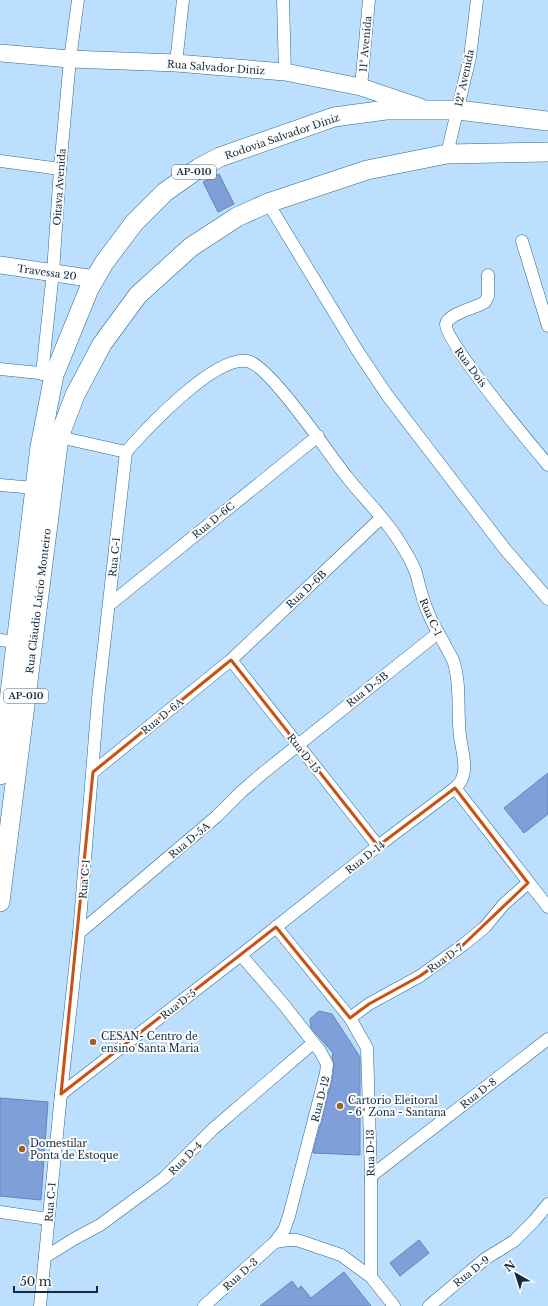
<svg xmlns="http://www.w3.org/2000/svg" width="548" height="1306" font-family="'Libre Baskerville',serif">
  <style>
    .building { fill: #809fd9; stroke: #6683bb }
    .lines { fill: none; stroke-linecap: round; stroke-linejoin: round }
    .street-casing { stroke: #2d6993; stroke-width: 13 }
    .secondary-casing { stroke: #2d6993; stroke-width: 18 }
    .primary-casing { stroke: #2d6993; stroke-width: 20 }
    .street { stroke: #fff; stroke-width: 12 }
    .secondary { stroke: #fff; stroke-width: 17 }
    .primary { stroke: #fff; stroke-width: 19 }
    .marked { fill: none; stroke: #c85213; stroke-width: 3; stroke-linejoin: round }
    .poi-dot { fill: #9f6325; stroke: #fbfbfb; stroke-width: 1.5 }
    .labels { text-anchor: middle; stroke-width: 4; stroke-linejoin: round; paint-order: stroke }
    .shield { fill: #fbfbfb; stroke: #586976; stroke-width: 1 }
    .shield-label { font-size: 9px; font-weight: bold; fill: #122b3d }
    .street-label { font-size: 10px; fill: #122b3d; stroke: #fbfbfb }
    .poi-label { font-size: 10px; fill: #122b3d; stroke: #fbfbfb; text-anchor: start }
  </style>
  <rect width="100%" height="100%" fill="#bbdffc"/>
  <g class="building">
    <polygon points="219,174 234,204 218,212 203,182"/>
    <polygon points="548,773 548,814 524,833 504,808"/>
    <polygon points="319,1011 332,1014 360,1057 360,1155 313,1153 333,1075 334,1065 332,1057 333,1053 311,1028 310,1019"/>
    <polygon points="0,1098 48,1102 41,1200 0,1196"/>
    <polygon points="419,1240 429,1253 400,1276 390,1263"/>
    <polygon points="344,1272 371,1306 260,1306 292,1281 298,1289 301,1286 311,1298"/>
  </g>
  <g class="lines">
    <defs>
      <g id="street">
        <polyline points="283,0 285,72"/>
        <polyline points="176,63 183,0"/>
        <polyline points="361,87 369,0"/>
        <polyline points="447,154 470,57 477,0"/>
        <polyline points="0,161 60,169"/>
        <polyline points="268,203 357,350 387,395 504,548 548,599"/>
        <polyline points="522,241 548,326"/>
        <path d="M 488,275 L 488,296 L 485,302 C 476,308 449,313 446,324 C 443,340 533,447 548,465"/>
        <polyline points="0,369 49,374"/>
        <polyline points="42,374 53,272 60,169 70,59 78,0"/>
        <path d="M 126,452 C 147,428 214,356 247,361 C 269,364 330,456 347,477 C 364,499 386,519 401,544 C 406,552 411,561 415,570 C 418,578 419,587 422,595 C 424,603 427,610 430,617 C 434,626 439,634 444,643 C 447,650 452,656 454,663 C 461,686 457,712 460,736 C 462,753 471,775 455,788 L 548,907"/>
        <polyline points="0,485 35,488"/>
        <polyline points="109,605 318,436"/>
        <polyline points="0,640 23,643"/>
        <polyline points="231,660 378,846"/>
        <polyline points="93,772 231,660 381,518"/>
        <polyline points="276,927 350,1018 367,1048 371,1176 371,1277 394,1306"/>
        <polyline points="79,933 217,816 241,792 263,773 438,633"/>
        <polyline points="350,1018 369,1004 420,976 463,945 485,927 504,904 528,883"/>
        <polyline points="61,1094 241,955 378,846 455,788"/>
        <polyline points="371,1176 548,1039"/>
        <polyline points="0,1212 48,1219"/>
        <polyline points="275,1242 288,1240 297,1240 341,1255 371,1277"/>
        <polyline points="45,1257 74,1239 100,1225 164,1178 213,1129 313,1043"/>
        <polyline points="40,1306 61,1094 79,933 98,699 126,452 59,437"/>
        <polyline points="204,1306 275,1242 284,1230 289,1216 326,1073 327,1064 320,1051 284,1005 241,955"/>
        <polyline points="429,1306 485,1259 514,1241 534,1221 548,1204"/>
      </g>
      <g id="secondary">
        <polyline points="0,53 70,59 176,63 285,72 361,87 420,107"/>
        <polyline points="0,265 95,279"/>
      </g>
      <g id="primary">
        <polyline points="0,775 40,447 54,375 89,289 104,263 134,223 165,192 199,168 220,157 334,117 386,110 458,110 548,121"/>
        <polyline points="0,902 59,437 75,395 102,344 138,295 191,247 237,217 268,203 367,170 447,154 548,152"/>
      </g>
    </defs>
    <use href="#street" class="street-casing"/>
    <use href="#secondary" class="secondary-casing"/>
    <use href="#primary" class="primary-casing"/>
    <use href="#street" class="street"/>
    <use href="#secondary" class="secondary"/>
    <use href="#primary" class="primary"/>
  </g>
  <path class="marked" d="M 231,660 L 378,846 L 455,788 L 528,883 L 463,945 L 420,976 L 369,1004 L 350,1018 L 276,927 L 61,1094 L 93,772 Z"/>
  <g class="poi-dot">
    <circle cx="93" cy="1042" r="4"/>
    <circle cx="340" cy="1106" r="4"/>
    <circle cx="22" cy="1149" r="4"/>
  </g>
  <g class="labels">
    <g class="shield">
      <rect x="172" y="165" width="44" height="14" rx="3"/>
      <rect x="4" y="689" width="44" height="14" rx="3"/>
    </g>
    <g class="shield-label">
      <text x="194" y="175">AP-010</text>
      <text x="26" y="699">AP-010</text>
    </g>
    <g class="street-label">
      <text transform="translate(365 44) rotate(-85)" y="4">11ª Avenida</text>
      <text transform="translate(216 67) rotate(4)" y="4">Rua Salvador Diniz</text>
      <text transform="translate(464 78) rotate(-78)" y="4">12ª Avenida</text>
      <text transform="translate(282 136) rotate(-19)" y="4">Rodovia Salvador Diniz</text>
      <text transform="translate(59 187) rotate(-86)" y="4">Oitava Avenida</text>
      <text transform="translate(47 272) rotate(8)" y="4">Travessa 20</text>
      <text transform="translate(471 367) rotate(53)" y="4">Rua Dois</text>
      <text transform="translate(213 520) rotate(-39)" y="4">Rua D-6C</text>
      <text transform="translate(114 557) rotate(-84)" y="4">Rua C-1</text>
      <text transform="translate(306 589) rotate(-43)" y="4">Rua D-6B</text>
      <text transform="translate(38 601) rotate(-83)" y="4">Rua Cláudio Lúcio Monteiro</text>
      <text transform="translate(431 617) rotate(66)" y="4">Rua C-1</text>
      <text transform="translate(367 689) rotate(-38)" y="4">Rua D-5B</text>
      <text transform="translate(162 716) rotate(-39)" y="4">Rua D-6A</text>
      <text transform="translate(304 753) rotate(52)" y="4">Rua D-15</text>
      <text transform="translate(189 840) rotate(-40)" y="4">Rua D-5A</text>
      <text transform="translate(365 857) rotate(-38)" y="4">Rua D-14</text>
      <text transform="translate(84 879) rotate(-85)" y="4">Rua C-1</text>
      <text transform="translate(445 958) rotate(-36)" y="4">Rua D-7</text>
      <text transform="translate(178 1004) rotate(-38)" y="4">Rua D-5</text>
      <text transform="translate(478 1093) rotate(-38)" y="4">Rua D-8</text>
      <text transform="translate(320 1099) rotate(-76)" y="4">Rua D-12</text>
      <text transform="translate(370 1153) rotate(-91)" y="4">Rua D-13</text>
      <text transform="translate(185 1158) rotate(-45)" y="4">Rua D-4</text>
      <text transform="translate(50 1202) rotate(-85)" y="4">Rua C-1</text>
      <text transform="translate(471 1271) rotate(-39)" y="4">Rua D-9</text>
      <text transform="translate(240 1274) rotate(-42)" y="4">Rua D-3</text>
    </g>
    <g class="poi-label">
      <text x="101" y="1040">CESAN- Centro de<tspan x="101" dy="12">ensino Santa Maria</tspan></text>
      <text x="348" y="1104">Cartorio Eleitoral<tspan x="348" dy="12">- 6ª Zona - Santana</tspan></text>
      <text x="30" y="1147">Domestilar<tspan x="30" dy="12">Ponta de Estoque</tspan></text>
    </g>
  </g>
  <g transform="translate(516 1274) rotate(321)" stroke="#fbfbfb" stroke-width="3" paint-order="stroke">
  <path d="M0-3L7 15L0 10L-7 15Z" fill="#122b3d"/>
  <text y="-6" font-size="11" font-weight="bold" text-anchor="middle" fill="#122b3d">N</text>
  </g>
  <path d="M14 1286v6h83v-6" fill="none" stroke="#122b3d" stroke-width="2"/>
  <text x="20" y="1286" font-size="12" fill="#122b3d" stroke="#fbfbfb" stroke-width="3" paint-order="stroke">50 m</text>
</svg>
